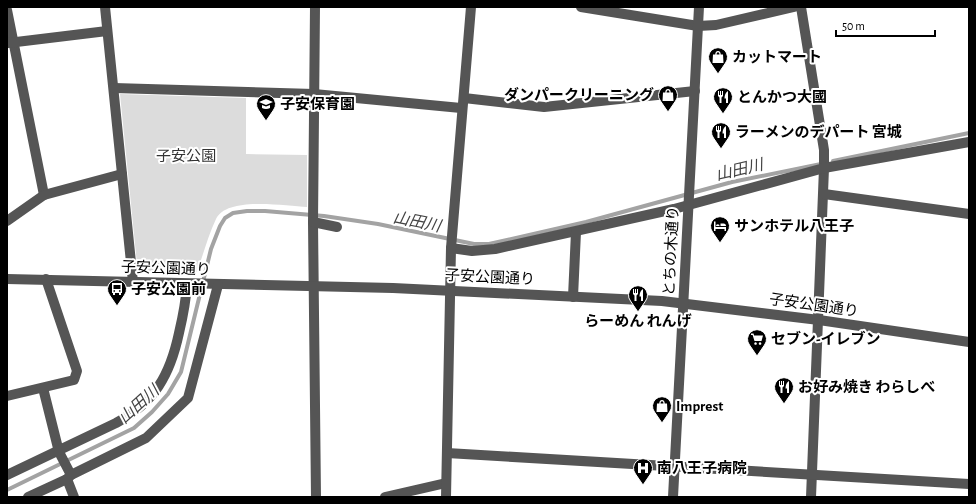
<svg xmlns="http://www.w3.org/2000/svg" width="976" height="504" font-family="'Alegreya Sans','Noto Sans JP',sans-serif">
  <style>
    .green { fill: #dcdcdc }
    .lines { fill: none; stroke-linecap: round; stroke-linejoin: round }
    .stream { stroke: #a3a3a3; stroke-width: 4 }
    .minor { stroke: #555; stroke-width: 10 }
    .labels { text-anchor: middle; stroke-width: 4; stroke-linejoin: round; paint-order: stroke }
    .poi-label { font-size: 15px; font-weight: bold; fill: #000; stroke: #fff; text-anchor: start }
    .park-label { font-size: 15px; fill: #333; stroke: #fff }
    .street-label { font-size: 15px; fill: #000; stroke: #fff }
    .water-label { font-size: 16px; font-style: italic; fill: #444; stroke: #fff }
  </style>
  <rect width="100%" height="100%" fill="#fff"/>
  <path class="green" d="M 120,94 L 246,98 L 246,154 L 307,155 L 307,207 C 285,206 227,196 216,219 C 208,236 203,255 197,272 L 143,272 L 137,264 Z"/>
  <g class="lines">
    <g class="stream">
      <polyline points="833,161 969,133"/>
      <polyline points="7,490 134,428 152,412 168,394 181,372 211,249 220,226 225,218 233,213 247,211 265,211 324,216 378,224 474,244 489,244 586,222 732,182 821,164"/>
    </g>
    <g class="minor">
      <polyline points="105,7 133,282"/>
      <polyline points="315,7 313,222 316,497"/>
      <polyline points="581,7 698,26 716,25 794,7"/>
      <polyline points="801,7 824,150 824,168 811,497"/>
      <polyline points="7,10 44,195"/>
      <polyline points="8,43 107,31"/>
      <polyline points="114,88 314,94 461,108"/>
      <polyline points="464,98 544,107 695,91"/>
      <polyline points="824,194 969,214"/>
      <polyline points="7,221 44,195 122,174"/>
      <polyline points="313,222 337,227"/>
      <polyline points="451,248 472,251 495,249 674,209 824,168 969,142"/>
      <polyline points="7,279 393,288 662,301 819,320 969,342"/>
      <polyline points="573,297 576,232"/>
      <polyline points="43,388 59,452 71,475"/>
      <polyline points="7,396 74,380 77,371 46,279"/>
      <polyline points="447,453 969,484"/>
      <path d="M 7,475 L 116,423 C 155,402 170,375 179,333 C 183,316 186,301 187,284"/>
      <polyline points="67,479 74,497"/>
      <polyline points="28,497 67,479 71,475 146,438 188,398 218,285"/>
      <polyline points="385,497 446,483"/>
      <polyline points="446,497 451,248 471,7"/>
      <polyline points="673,497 699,7"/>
    </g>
  </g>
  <defs>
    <symbol id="shop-pin" viewBox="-11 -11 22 30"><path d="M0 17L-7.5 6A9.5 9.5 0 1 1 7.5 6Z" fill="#000" stroke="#fff"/><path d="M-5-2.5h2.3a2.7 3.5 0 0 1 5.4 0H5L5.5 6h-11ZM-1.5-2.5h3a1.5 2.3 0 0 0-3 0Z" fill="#fff"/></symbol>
    <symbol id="restaurant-pin" viewBox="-11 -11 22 30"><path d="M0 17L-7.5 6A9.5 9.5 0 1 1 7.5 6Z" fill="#000" stroke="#fff"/><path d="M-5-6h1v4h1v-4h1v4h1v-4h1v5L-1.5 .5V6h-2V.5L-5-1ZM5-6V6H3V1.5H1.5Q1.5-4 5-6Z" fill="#fff"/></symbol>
    <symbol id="school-pin" viewBox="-11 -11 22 30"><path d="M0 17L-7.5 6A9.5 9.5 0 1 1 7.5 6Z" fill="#000" stroke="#fff"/><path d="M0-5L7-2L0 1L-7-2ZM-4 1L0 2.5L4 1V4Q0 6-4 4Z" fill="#fff"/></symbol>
    <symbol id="hotel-pin" viewBox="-11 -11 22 30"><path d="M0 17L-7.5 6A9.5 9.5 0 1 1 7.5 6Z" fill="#000" stroke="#fff"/><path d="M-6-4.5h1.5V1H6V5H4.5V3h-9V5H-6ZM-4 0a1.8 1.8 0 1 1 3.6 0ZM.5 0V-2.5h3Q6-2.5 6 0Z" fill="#fff"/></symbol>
    <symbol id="bus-pin" viewBox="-11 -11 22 30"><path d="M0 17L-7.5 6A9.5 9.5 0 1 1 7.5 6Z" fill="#000" stroke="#fff"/><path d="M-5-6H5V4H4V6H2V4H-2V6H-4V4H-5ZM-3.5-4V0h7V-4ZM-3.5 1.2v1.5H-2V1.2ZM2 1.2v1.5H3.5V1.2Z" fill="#fff"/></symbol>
    <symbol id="supermarket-pin" viewBox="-11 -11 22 30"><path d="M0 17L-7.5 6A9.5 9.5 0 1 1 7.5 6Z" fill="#000" stroke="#fff"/><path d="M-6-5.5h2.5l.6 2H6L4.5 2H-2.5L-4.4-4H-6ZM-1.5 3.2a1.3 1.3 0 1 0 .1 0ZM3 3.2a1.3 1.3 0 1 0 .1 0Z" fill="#fff"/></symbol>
    <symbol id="hospital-pin" viewBox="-11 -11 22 30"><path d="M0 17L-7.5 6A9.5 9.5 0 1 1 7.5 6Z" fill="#000" stroke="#fff"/><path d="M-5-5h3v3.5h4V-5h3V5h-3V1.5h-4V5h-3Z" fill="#fff"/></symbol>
  </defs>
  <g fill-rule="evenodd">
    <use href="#shop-pin" x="707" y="46" width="22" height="30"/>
    <use href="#shop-pin" x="657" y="84" width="22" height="30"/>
    <use href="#restaurant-pin" x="712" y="86" width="22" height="30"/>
    <use href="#school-pin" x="255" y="93" width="22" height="30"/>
    <use href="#restaurant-pin" x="710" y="121" width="22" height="30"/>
    <use href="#hotel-pin" x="709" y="215" width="22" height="30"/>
    <use href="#bus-pin" x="106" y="278" width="22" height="30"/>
    <use href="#restaurant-pin" x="627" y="284" width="22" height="30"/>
    <use href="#supermarket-pin" x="746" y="328" width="22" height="30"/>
    <use href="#restaurant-pin" x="773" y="376" width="22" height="30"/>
    <use href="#shop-pin" x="651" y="395" width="22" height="30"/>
    <use href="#hospital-pin" x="632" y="457" width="22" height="30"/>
  </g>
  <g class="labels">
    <g class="poi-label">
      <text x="732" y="62">カットマート</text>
      <text x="654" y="100" text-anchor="end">ダンパークリーニング</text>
      <text x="737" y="102">とんかつ大國</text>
      <text x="280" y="109">子安保育園</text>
      <text x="735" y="137">ラーメンのデパート 宮城</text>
      <text x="734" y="231">サンホテル八王子</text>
      <text x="131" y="294">子安公園前</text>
      <text x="638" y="326" text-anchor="middle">らーめん れんげ</text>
      <text x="771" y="344">セブン-イレブン</text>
      <text x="798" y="392">お好み焼き わらしべ</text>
      <text x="676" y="411">Imprest</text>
      <text x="657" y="473">南八王子病院</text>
    </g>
    <g class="park-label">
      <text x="186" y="161">子安公園</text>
    </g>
    <g class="street-label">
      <text transform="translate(671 251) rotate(-87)" y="5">とちの木通り</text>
      <text transform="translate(166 268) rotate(2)" y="5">子安公園通り</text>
      <text transform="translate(490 277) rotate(3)" y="5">子安公園通り</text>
      <text transform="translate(814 305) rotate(8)" y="5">子安公園通り</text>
    </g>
    <g class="water-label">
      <text transform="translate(739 169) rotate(-13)" y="6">山田川</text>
      <text transform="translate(417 221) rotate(11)" y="6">山田川</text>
      <text transform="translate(138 404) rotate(-42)" y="6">山田川</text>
    </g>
  </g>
  <rect width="976" height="504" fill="none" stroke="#000000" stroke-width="16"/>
  <path d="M836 30v6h99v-6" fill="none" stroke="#000000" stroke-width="2"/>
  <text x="842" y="30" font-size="12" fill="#000000" stroke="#ffffff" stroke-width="3" paint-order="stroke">50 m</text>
</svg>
